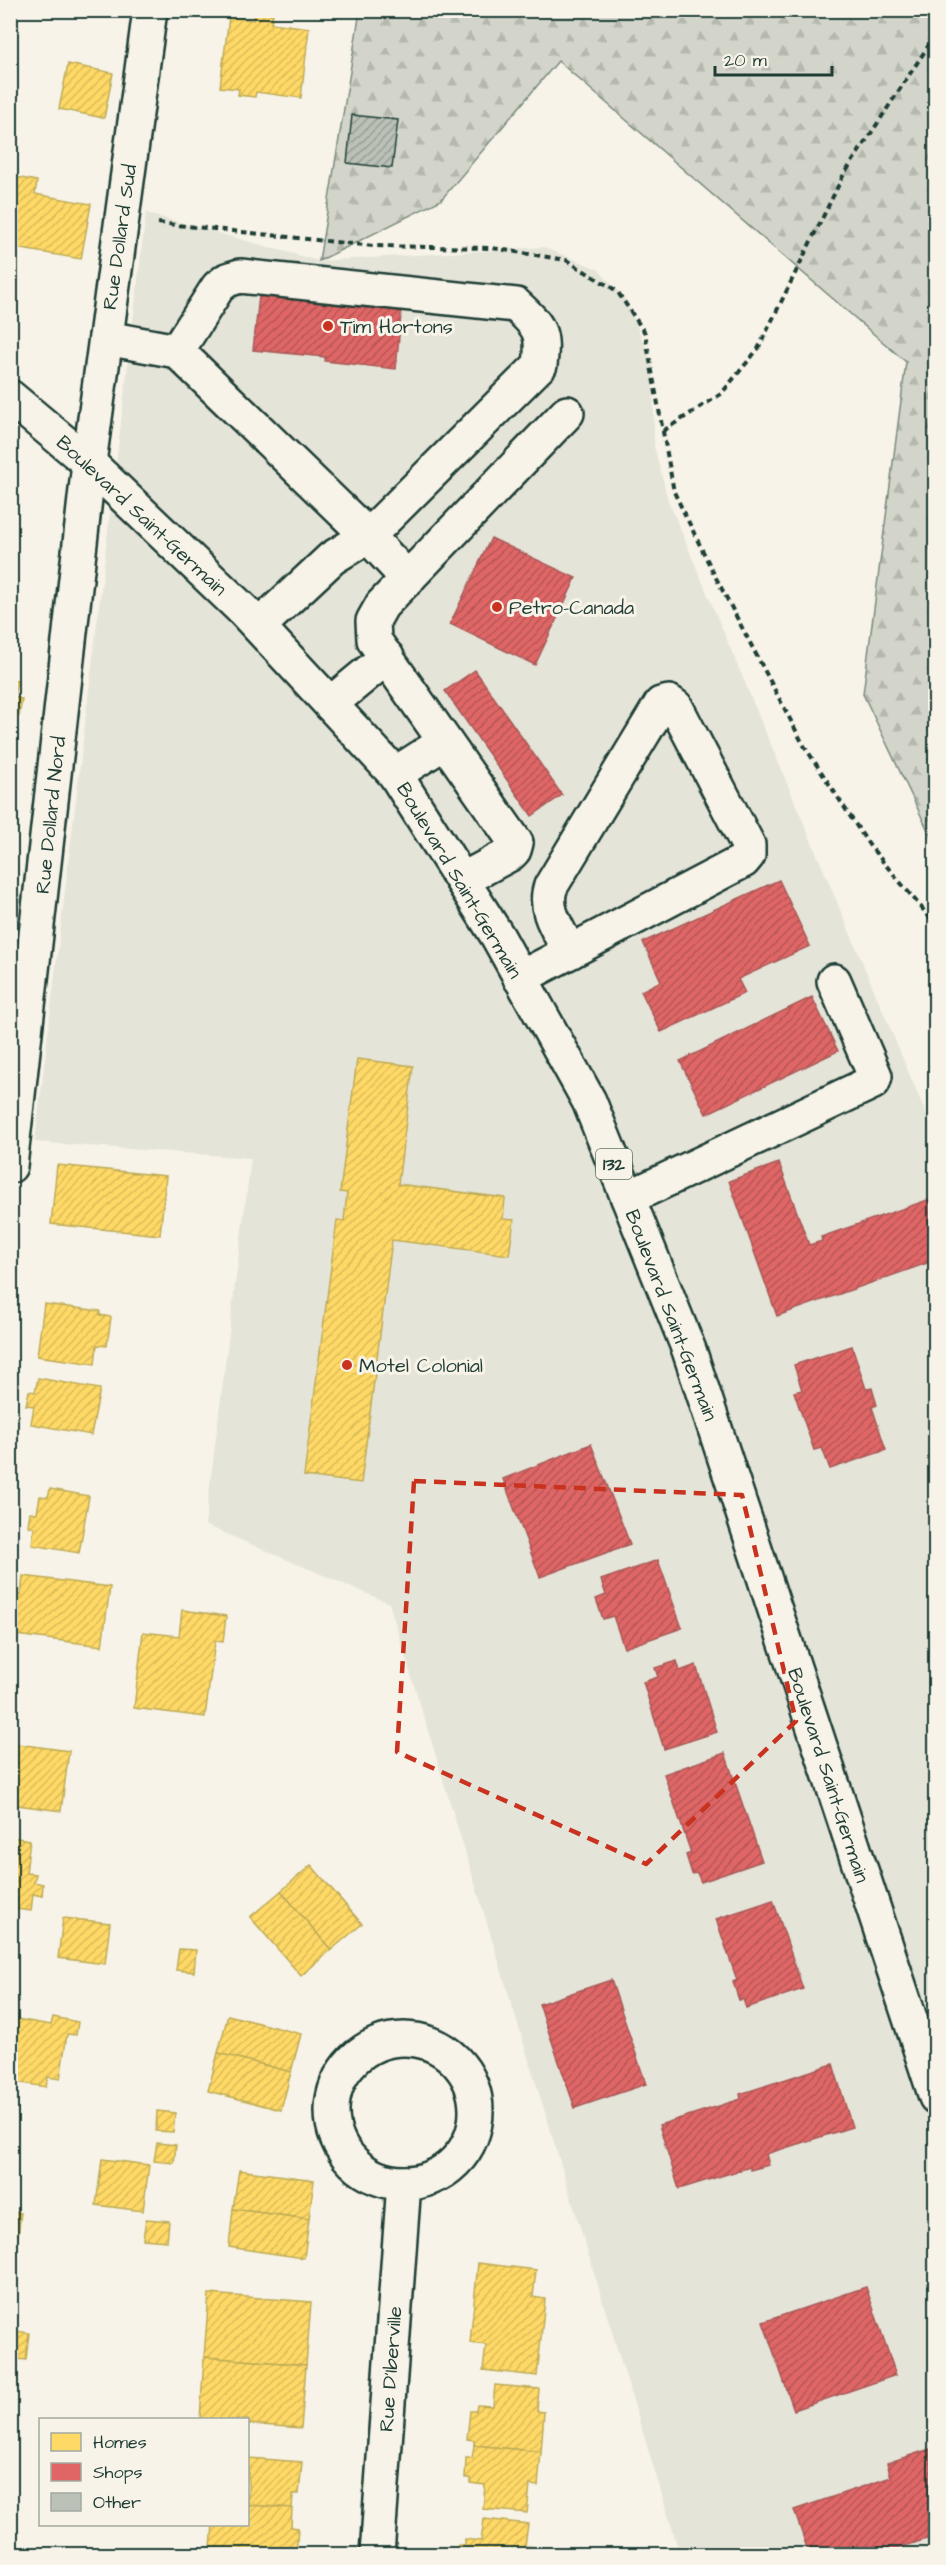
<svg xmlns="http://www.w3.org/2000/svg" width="946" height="2565" font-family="'Architects Daughter',sans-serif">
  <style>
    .built { fill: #e5e4d9 }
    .forest { fill: url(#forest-firs); stroke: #79897f; stroke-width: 1.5 }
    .homes { fill: url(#homes-hatch); stroke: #bcaa57; stroke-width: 1.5 }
    .shops { fill: url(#shops-hatch); stroke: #a65a57; stroke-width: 1.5 }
    .building { fill: url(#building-hatch); stroke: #1f3d34; stroke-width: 1.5 }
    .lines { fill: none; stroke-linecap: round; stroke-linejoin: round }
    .minor-casing { stroke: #1f3d34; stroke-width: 38 }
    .major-casing { stroke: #1f3d34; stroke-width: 38 }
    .path { stroke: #1f3d34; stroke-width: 4; stroke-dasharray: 6 4.5; stroke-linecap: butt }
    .minor { stroke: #f7f3e8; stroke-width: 33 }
    .major { stroke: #f7f3e8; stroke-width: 33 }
    .marked { fill: none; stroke: #c8321e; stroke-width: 4.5; stroke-dasharray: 12 8; stroke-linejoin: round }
    .poi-dot { fill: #c8321e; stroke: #f7f3e8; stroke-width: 2 }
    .labels { text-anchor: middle; stroke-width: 6; stroke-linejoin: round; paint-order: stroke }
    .shield { fill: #f7f3e8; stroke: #60746a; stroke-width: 1.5 }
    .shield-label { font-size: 18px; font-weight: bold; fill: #1f3d34 }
    .street-label { font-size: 20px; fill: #1f3d34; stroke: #f7f3e8 }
    .poi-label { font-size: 20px; fill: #1f3d34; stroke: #f7f3e8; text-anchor: start }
  </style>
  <defs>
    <pattern id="forest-firs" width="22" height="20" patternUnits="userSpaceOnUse" patternTransform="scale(1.5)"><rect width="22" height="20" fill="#d3d5ca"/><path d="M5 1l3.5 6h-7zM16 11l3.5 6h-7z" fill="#b5b8ae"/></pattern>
    <pattern id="homes-hatch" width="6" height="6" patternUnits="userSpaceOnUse" patternTransform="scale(1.5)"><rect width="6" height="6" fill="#ffd966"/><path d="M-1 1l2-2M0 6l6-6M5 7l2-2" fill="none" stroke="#dabb59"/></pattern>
    <pattern id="shops-hatch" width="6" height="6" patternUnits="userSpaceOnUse" patternTransform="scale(1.5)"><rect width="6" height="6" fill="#e06666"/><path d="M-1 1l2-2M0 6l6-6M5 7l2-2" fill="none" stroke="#b55555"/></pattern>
    <pattern id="building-hatch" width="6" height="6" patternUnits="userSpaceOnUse" patternTransform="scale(1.5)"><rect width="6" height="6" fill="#bbc1b6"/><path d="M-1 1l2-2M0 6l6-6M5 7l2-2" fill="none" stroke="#979e95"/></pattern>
  </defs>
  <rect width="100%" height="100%" fill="#f7f3e8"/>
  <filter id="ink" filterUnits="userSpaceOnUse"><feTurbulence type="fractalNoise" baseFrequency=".0167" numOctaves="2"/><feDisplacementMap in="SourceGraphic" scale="12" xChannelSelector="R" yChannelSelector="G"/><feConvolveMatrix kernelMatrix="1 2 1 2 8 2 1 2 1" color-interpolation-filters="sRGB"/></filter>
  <g filter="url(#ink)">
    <polygon class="built" points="146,213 319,261 543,247 598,269 626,300 653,365 654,446 668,500 935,1135 935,2554 680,2554 389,1603 205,1525 251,1158 35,1142"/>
    <polygon class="forest" points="360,11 935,11 935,845 863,694 906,362 558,61 441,200 319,261"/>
    <g class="homes">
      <polygon points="254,12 273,14 271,23 309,28 301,98 256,92 255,97 238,95 239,89 220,87 229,17 253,20"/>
      <polygon points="68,64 113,73 104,118 59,109"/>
      <polygon points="11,176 37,181 35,194 91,204 81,259 10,247 10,230 16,200 10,199"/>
      <polygon points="10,680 17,681 14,697 22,699 19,716 14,715 10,734"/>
      <polygon points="357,1059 413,1066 398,1184 505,1198 503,1219 514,1220 509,1255 392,1240 361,1483 304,1476 337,1220 344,1221 347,1193 340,1192"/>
      <polygon points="57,1165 166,1176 160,1235 51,1224"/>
      <polygon points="44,1304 100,1311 100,1315 111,1317 107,1346 97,1345 95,1364 37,1356"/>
      <polygon points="38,1378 100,1389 91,1435 31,1424 34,1406 26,1405 29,1391 35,1392"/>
      <polygon points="50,1489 89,1496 79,1553 32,1545 34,1527 28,1526 30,1512 37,1513 40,1496 48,1497"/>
      <polygon points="23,1576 110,1587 102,1646 16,1635 19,1613 11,1612 13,1594 21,1595"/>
      <polygon points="182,1610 226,1616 223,1642 215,1641 205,1717 134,1708 143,1632 179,1636"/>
      <polygon points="10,1743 69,1751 61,1811 10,1804"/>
      <polygon points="10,1837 30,1840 26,1873 36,1874 34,1882 43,1884 42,1896 33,1894 31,1911 16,1909 17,1898 10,1897"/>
      <polygon points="311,1865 362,1924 331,1950 281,1891"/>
      <polygon points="281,1891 331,1950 301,1976 250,1917"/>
      <polygon points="63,1918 110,1923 105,1964 58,1958"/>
      <polygon points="179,1949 196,1950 194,1972 176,1970"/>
      <polygon points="228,2015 301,2034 291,2072 218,2053"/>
      <polygon points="53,2017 78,2022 76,2035 67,2034 60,2079 48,2077 46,2087 10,2081 10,2018 51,2025"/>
      <polygon points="218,2053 291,2072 281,2110 208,2091"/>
      <polygon points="10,2110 15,2110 10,2153"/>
      <polygon points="157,2111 175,2113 173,2132 156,2131"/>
      <polygon points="157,2143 176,2145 174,2163 154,2161"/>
      <polygon points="102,2159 149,2165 143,2211 96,2205"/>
      <polygon points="239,2170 314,2180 309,2219 233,2209"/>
      <polygon points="233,2209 309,2219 304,2258 229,2247"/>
      <polygon points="10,2212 21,2213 14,2265 10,2265"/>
      <polygon points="146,2219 169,2221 167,2241 143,2239"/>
      <polygon points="478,2263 536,2270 533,2297 545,2299 537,2376 483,2370 486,2345 470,2343"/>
      <polygon points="209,2294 311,2302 306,2365 204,2357"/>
      <polygon points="10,2308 15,2308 11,2330 29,2333 26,2360 10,2358"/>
      <polygon points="204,2357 306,2365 301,2428 248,2424 248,2420 200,2420"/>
      <polygon points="495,2385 539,2389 537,2411 544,2412 541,2452 474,2445 474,2440 467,2439 470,2411 476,2411 477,2405 493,2406"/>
      <polygon points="474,2445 541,2452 538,2486 530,2485 527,2513 483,2509 485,2485 470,2483 470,2478 465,2478 466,2458 472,2458"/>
      <polygon points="248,2458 302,2462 299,2494 293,2494 292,2508 248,2505"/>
      <polygon points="248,2505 292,2508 291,2527 298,2528 296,2554 211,2548 213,2524 248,2524"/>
      <polygon points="484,2519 528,2524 525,2546 533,2547 532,2554 457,2554 458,2545 465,2545 465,2539 481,2541"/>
    </g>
    <g class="shops">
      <polygon points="285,291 402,303 396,369 325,361 325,357 253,350 259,296 284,298"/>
      <polygon points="491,538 576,578 535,665 450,624"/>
      <polygon points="475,670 562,795 532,816 445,691"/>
      <polygon points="779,880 810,946 738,979 745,993 661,1032 641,991 661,981 643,942"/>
      <polygon points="812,997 838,1051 706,1114 680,1061"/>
      <polygon points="779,1163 809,1245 822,1241 821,1237 936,1197 936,1260 777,1316 729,1181"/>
      <polygon points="852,1346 866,1389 872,1388 877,1405 872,1407 886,1450 830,1469 822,1448 814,1450 794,1392 802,1390 794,1365"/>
      <polygon points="591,1444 630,1544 540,1577 503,1479"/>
      <polygon points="658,1560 682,1628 624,1648 613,1616 603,1619 596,1599 606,1595 601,1580"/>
      <polygon points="677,1661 680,1671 696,1665 717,1732 664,1749 643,1682 658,1677 655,1668"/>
      <polygon points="725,1753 762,1861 701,1882 697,1873 692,1874 686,1855 691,1853 664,1774"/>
      <polygon points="773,1900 803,1989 746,2008 743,1999 739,2000 733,1982 737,1980 716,1919"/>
      <polygon points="611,1980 646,2084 575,2108 539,2004"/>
      <polygon points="833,2064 852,2127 766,2154 769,2165 750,2170 750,2167 679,2189 659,2125 741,2099 740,2094"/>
      <polygon points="866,2287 896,2375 794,2410 763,2322"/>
      <polygon points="930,2449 936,2464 936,2536 881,2554 809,2554 794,2510 891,2477 887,2463"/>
    </g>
    <polygon class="building" points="352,115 398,120 392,168 347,163"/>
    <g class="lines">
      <defs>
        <g id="minor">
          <polyline points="106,338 177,351 368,536 408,579"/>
          <path d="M 177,351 L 218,287 L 227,280 L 240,276 L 516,305 C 540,327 544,332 540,365 L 368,536 L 332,558 L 259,626"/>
          <polyline points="330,704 387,657"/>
          <polyline points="395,774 445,742"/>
          <polyline points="462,880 510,854 514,850 516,843 374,640 373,621 382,605 567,413"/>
          <path d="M 520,978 L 743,861 L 748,855 L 748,845 L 676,707 L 669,702 L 661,704 L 551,886 C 542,909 559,931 570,952"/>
          <polyline points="10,1166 89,463 150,10"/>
          <polyline points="628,1198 873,1082 875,1076 834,981"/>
          <circle cx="404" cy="2111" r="72"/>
          <polyline points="377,2554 404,2183"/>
        </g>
        <polyline id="major" points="10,397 89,463 243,610 395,774 498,937 589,1101 689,1350 936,2097"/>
      </defs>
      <use href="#minor" class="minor-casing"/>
      <use href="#major" class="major-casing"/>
      <g class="path">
        <polyline points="158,223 373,246 492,248 566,260 617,291 645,333 674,492 714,574 803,744 869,845 936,925"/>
        <polyline points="663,431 721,394 758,349 843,176 936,34"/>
      </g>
      <use href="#minor" class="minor"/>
      <use href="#major" class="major"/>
    </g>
  </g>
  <path class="marked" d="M 414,1481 L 742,1495 L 796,1721 L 646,1864 L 397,1752 Z"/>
  <g class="poi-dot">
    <circle cx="328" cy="326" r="6"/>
    <circle cx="497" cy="607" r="6"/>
    <circle cx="347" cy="1365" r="6"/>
  </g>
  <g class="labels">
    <rect class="shield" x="596" y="1149" width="36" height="30" rx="4.5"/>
    <g class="shield-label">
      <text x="614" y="1170">132</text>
    </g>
    <g class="street-label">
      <text transform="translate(119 237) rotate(-82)" y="7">Rue Dollard Sud</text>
      <text transform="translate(142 515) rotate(43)" y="7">Boulevard Saint-Germain</text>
      <text transform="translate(50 815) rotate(-84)" y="7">Rue Dollard Nord</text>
      <text transform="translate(460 880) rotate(59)" y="7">Boulevard Saint-Germain</text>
      <text transform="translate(672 1315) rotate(69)" y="7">Boulevard Saint-Germain</text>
      <text transform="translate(829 1775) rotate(72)" y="7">Boulevard Saint-Germain</text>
      <text transform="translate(390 2369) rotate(-86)" y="7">Rue D'Iberville</text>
    </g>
    <g class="poi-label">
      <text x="340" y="333">Tim Hortons</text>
      <text x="509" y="614">Petro-Canada</text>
      <text x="359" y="1372">Motel Colonial</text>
    </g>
  </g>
  <rect width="946" height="2565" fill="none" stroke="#f7f3e8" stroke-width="36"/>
  <rect x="18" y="18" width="910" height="2529" fill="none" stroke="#1f3d34" stroke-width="2" filter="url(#ink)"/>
  <rect x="39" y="2418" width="210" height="108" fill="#f7f3e8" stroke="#a1aaa0" stroke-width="1.5"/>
  <rect x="51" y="2433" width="30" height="18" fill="#ffd966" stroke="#a1aaa0" stroke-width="1.5"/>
  <text x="93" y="2448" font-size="18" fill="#1f3d34">Homes</text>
  <rect x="51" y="2463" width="30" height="18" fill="#e06666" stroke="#a1aaa0" stroke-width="1.5"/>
  <text x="93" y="2478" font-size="18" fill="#1f3d34">Shops</text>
  <rect x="51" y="2493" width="30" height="18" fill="#bbc1b6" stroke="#a1aaa0" stroke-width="1.5"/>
  <text x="93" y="2508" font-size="18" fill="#1f3d34">Other</text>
  <path d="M715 66v9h117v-9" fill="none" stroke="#1f3d34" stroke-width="3"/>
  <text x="724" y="66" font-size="18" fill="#1f3d34" stroke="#f7f3e8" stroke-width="4.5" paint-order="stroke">20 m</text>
</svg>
